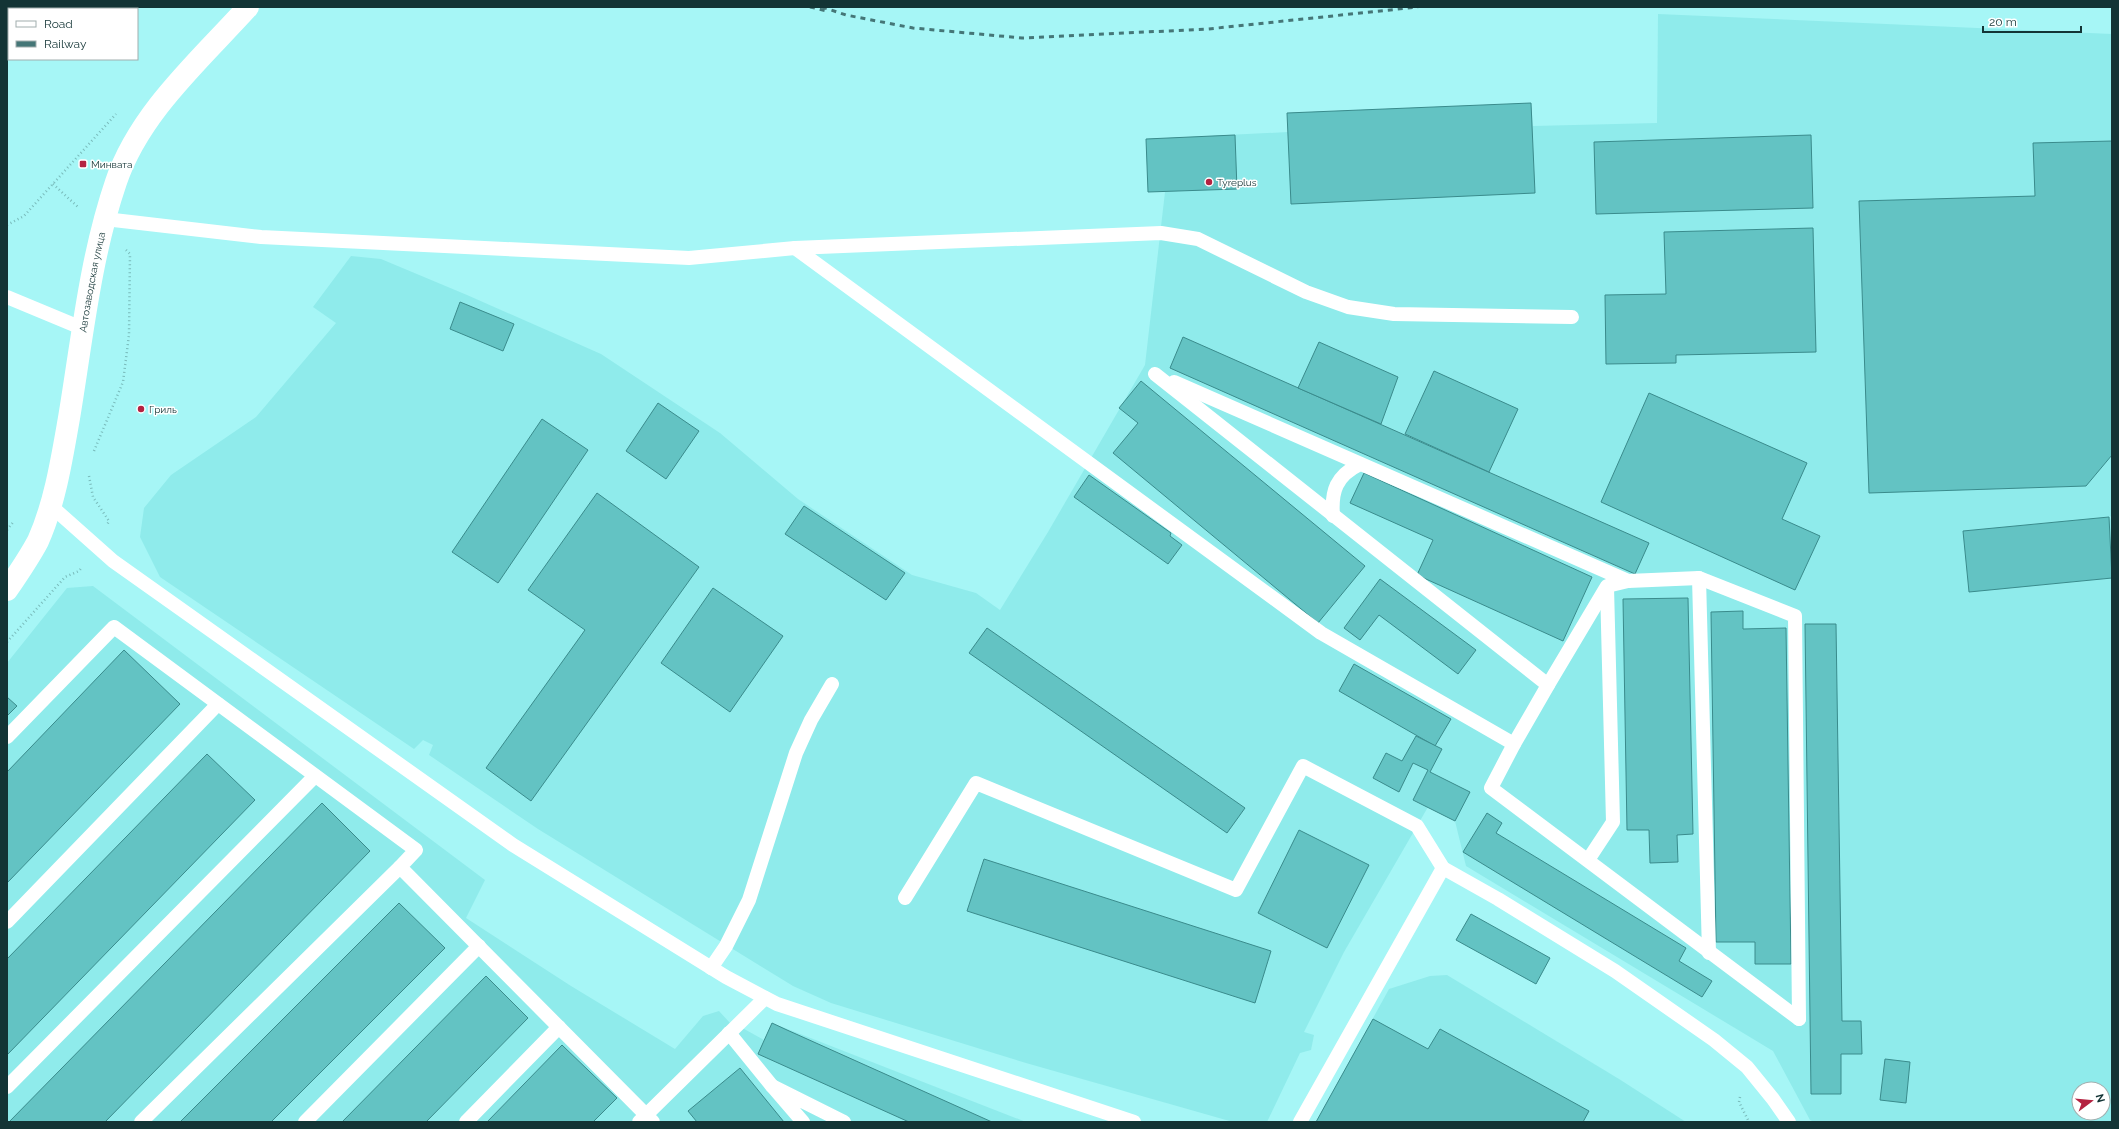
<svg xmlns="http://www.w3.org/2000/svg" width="2119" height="1129" font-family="Raleway,sans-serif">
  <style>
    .built { fill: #8febeb; fill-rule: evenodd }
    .building { fill: #63c3c3; stroke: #3a8b8c }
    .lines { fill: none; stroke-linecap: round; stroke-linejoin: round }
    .path { stroke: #79bbbb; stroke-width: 2.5; stroke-dasharray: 1 3; stroke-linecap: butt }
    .service { stroke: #fff; stroke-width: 14 }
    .tertiary { stroke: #fff; stroke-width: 22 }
    .rail { stroke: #457677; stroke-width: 3; stroke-dasharray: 5 5; stroke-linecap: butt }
    .poi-dot { fill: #b42241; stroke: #fff; stroke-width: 1.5 }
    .labels { text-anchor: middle; stroke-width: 3; stroke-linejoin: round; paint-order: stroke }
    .poi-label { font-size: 10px; fill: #133435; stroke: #fff; text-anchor: start }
    .street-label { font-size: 10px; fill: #133435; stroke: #fff }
  </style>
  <rect width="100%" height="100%" fill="#a6f6f6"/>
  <g class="built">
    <path d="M 1658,14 L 2112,34 L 2112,515 L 2110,517 L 2112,525 L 2112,1122 L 1814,1122 L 1810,1120 L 1773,1051 L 1466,866 L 1455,821 L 1428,807 L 1344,952 L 1304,1032 L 1314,1035 L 1311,1050 L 1300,1053 L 1267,1122 L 1233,1122 L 1026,1063 L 831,1003 L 793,986 L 538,829 L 429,755 L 433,745 L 423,740 L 414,749 L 160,577 L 140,537 L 144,508 L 171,475 L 256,417 L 336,323 L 313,307 L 351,256 L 381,259 L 467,295 L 601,354 L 720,433 L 798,499 L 912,575 L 976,593 L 1000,610 L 1048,532 L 1145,365 L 1165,192 L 1148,192 L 1146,139 L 1288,132 L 1287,113 L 1531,103 L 1533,126 L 1657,123 ZM 2079,1089 L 2103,1089 L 2103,1113 L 2079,1113 Z"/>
    <polygon points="93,586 485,880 466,918 571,986 675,1049 703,1016 719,1011 730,1023 737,1025 764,1040 772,1023 1026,1122 7,1122 7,663 67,588"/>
    <polygon points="1447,975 1619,1079 1686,1122 1316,1122 1389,989 1430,976"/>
  </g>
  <g class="building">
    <polygon points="1531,103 1535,193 1291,204 1287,113"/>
    <polygon points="1235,135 1237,189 1148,192 1146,139"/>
    <polygon points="1811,135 1813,208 1596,214 1594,142"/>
    <polygon points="2112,141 2112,455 2086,486 1869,493 1859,201 2035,196 2033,143"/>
    <polygon points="1813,228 1816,352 1676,355 1676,363 1606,364 1605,295 1666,294 1664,232"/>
    <polygon points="460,302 514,324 503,351 450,329"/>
    <polygon points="1183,337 1649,543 1635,574 1170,368"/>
    <polygon points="1319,342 1398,377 1381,424 1298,388"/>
    <polygon points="1434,371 1518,409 1489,472 1405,434"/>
    <polygon points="1141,381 1365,566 1318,623 1113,453 1138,423 1119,408"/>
    <polygon points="1649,393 1807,463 1782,519 1820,536 1795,590 1601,502"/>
    <polygon points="658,403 699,431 666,479 626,451"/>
    <polygon points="542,419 588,450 498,583 452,552"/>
    <polygon points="1364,473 1592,577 1563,641 1417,575 1433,540 1350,503"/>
    <polygon points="1089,475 1171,533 1170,536 1182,545 1168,564 1074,497"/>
    <polygon points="597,493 699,567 531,801 486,768 585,630 528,590"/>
    <polygon points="804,506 905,573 886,600 785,534"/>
    <polygon points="2109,517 2112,578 1969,592 1963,531"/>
    <polygon points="1380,579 1476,650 1458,674 1379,615 1360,640 1344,628"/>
    <polygon points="713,588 783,636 730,712 661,663"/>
    <polygon points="1688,598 1693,834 1677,835 1678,862 1650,863 1649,830 1627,830 1623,599"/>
    <polygon points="1743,611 1743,629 1786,628 1791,964 1755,964 1755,942 1716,942 1711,612"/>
    <polygon points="1805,624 1836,624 1842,1021 1861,1021 1862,1054 1841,1054 1841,1094 1811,1094"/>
    <polygon points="987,628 1245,808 1227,833 969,653"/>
    <polygon points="124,650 180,704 7,883 7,772"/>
    <polygon points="1354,664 1451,719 1435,746 1339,691"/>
    <polygon points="7,697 17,706 7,716"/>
    <polygon points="1416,736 1442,749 1430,772 1470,792 1455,821 1413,800 1428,770 1413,763 1399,792 1373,778 1386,753 1402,761"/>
    <polygon points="207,754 255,800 7,1055 7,959"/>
    <polygon points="322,803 370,851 105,1122 9,1122"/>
    <polygon points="1487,813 1502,823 1496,833 1686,948 1679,961 1712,981 1702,997 1463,852"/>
    <polygon points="1299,830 1369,865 1327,948 1258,913"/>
    <polygon points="984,859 1271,951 1255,1003 967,911"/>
    <polygon points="399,903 445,948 271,1122 180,1122"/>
    <polygon points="1471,914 1550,958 1536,984 1456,940"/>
    <polygon points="486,976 528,1018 426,1122 342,1122"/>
    <polygon points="1373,1019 1428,1049 1440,1029 1589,1111 1583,1122 1316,1122"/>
    <polygon points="772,1023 787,1030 992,1122 909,1122 758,1054"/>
    <polygon points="562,1045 617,1098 593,1122 487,1122"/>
    <polygon points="1885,1059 1910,1062 1906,1103 1880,1100"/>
    <polygon points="740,1068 784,1122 697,1122 688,1111"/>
  </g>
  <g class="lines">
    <g class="path">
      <polyline points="53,184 79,208"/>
      <polyline points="7,225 24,216 116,114"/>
      <polyline points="94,451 123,382 129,335 130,254 126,250"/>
      <polyline points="89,476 93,497 109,521 107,525"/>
      <polyline points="7,530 14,521"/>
      <polyline points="7,642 65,577 79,571 82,567"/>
      <polyline points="1740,1097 1739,1102 1749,1122"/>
    </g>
    <g class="service">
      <polyline points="105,219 261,237 689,258 795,248 1161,233 1198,239 1306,292 1348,307 1394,314 1572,317"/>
      <polyline points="795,248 1321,633 1514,744 1491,788 1799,1019"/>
      <polyline points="7,297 84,329"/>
      <polyline points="1155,374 1548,685 1514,744"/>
      <polyline points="1174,382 1628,581"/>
      <polyline points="50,505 113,561 513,845 726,977 777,1004 1134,1122"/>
      <path d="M 1333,516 C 1331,491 1336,476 1360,464"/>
      <polyline points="1699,578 1709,953"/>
      <polyline points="1548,685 1607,586 1628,581 1699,578 1795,616 1799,1019"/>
      <polyline points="7,737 114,627 416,850 400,867 653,1122"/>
      <polyline points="1588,860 1613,822 1607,587"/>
      <polyline points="905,898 976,783 1236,890 1303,766 1417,826 1443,868 1498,899 1615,971 1714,1040 1747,1067 1773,1099 1789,1122"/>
      <polyline points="7,922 218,704"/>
      <polyline points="711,968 726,946 749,900 796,753 811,720 832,684"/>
      <polyline points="729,1033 772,1086"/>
      <polyline points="7,1087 315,776"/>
      <polyline points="141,1122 400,867"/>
      <polyline points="305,1122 479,946"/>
      <polyline points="466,1122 559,1027"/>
      <polyline points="639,1122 765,998"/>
      <polyline points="803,1122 772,1086 844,1122"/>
      <polyline points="1300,1122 1443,868"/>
    </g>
    <path class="tertiary" id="s1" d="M 7,590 C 18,574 29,558 38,541 C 55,503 62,458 69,418 C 82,340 90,258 116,182 C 139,113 200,60 248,7"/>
    <g class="rail">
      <polyline points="810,7 827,11"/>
      <polyline points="822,7 846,15 913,28 1022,38 1208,29 1418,7"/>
    </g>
  </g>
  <g class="poi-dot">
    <rect x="79" y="160" width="8" height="8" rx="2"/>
    <circle cx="1209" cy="182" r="4"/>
    <circle cx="141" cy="409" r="4"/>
  </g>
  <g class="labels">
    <g class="poi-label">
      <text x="91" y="168">Минвата</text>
      <text x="1217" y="186">Tyreplus</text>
      <text x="149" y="413">Гриль</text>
    </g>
    <g class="street-label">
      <text dy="4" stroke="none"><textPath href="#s1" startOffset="323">Автозаводская улица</textPath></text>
    </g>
  </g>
  <rect width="2119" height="1129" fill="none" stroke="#133435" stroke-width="16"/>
  <rect x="8" y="8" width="130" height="52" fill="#ffffff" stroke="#a1aeae"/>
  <rect x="16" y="21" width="20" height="6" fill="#ffffff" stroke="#a1aeae"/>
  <text x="44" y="28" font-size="12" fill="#133435">Road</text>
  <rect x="16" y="41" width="20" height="6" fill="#457677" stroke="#a1aeae"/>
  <text x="44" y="48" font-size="12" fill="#133435">Railway</text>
  <g transform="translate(2091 1101) rotate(74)"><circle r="19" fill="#ffffff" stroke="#a1aeae"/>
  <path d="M0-3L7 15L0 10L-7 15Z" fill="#b42241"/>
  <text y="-6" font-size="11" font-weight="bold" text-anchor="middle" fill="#133435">N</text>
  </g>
  <path d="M1983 26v6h98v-6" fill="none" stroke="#133435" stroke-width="2"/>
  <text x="1989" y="26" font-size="12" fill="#133435" stroke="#ffffff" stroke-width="3" paint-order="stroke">20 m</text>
</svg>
